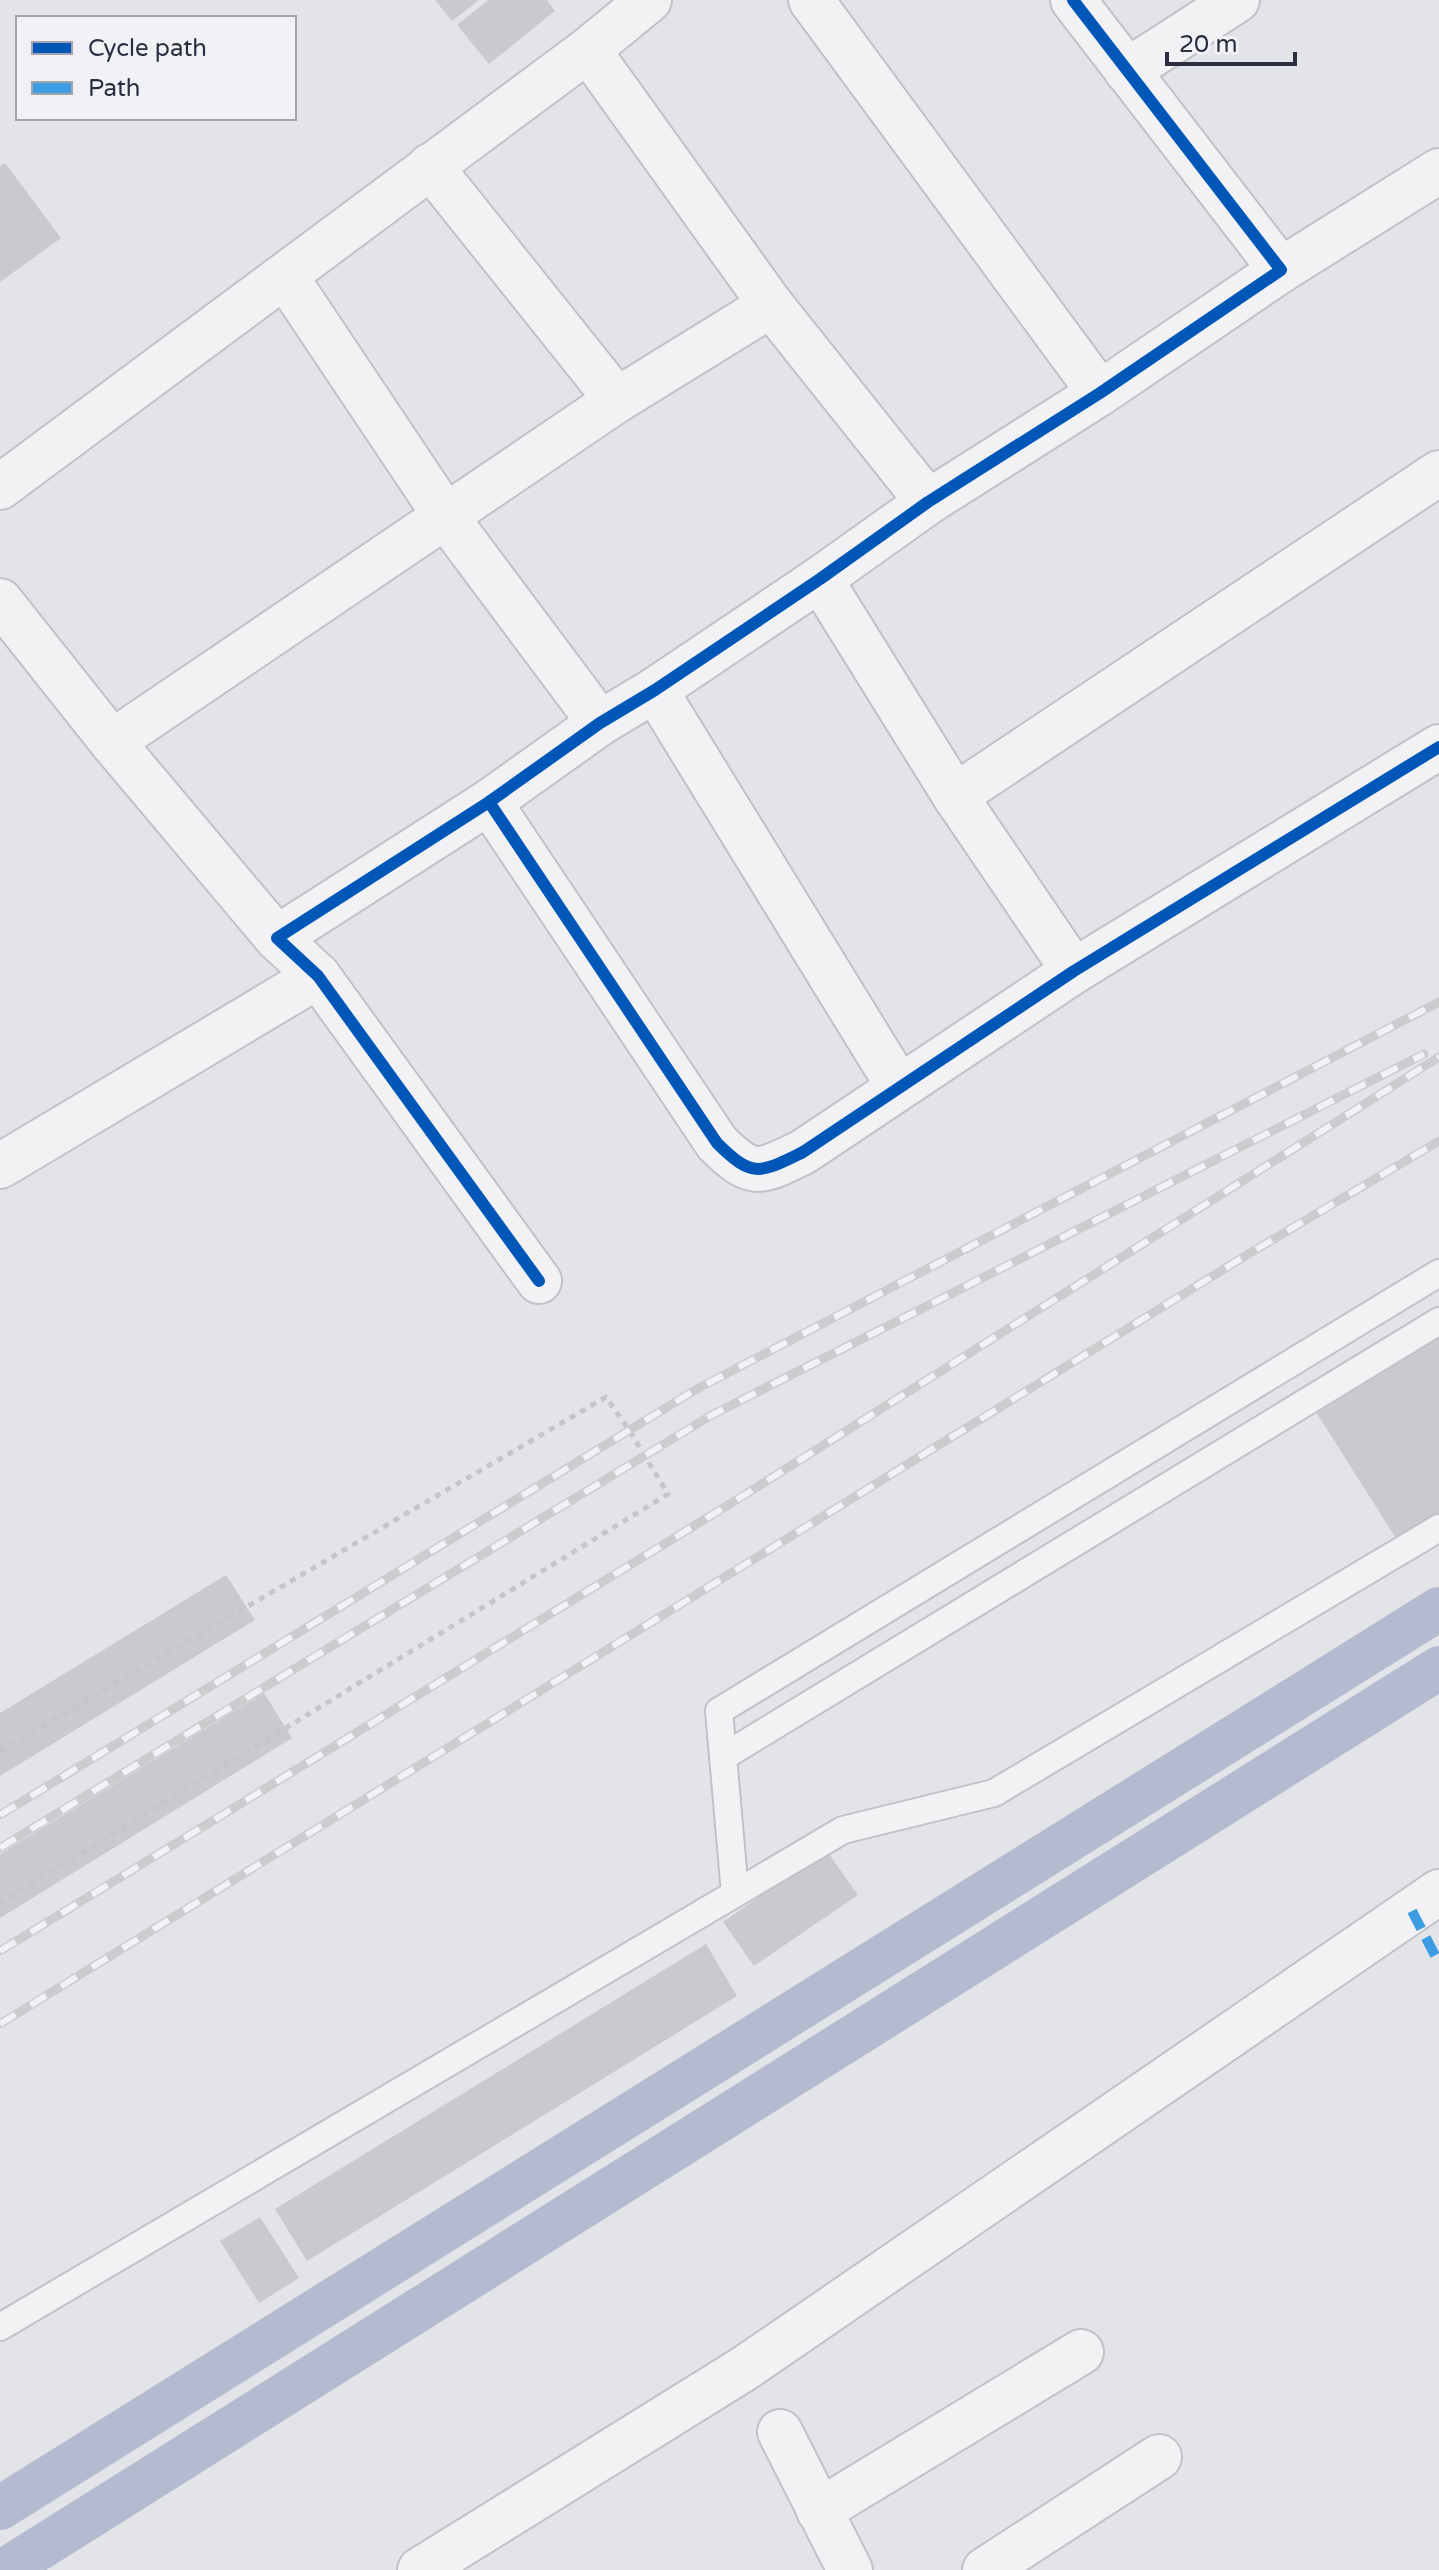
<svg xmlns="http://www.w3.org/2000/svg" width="1439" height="2570" font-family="'Varela Round',sans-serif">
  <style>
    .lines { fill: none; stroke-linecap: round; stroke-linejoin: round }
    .canal { stroke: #b4bbd0; stroke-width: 44 }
    .building { fill: #c9cace }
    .lane-casing { stroke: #c1c2c6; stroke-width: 30 }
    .street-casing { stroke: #c1c2c6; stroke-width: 48 }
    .path { stroke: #c5c5cb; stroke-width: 5; stroke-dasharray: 6 6; stroke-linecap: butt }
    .lane { stroke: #f2f2f5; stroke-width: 26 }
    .street { stroke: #f2f2f5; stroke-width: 44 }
    .rail-casing { stroke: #cccccf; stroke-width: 9 }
    .rail { stroke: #f1f2f6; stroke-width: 6; stroke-dasharray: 18; stroke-linecap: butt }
    .quiet { stroke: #3d9de3; stroke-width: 10; stroke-dasharray: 20 10; stroke-linecap: butt }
    .cycleway-casing { stroke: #f1f2f6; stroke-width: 17 }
    .cycleway { stroke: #0057b8; stroke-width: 12 }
  </style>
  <rect width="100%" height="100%" fill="#e3e4e8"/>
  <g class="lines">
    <g class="canal">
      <polyline points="0,2508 1439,1609"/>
      <polyline points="5,2570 1439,1668"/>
    </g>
  </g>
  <g class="building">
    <polygon points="435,0 479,0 452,21"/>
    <polygon points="488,0 547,0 555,11 489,64 457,25"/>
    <polygon points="5,163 61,238 0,282 0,166"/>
    <polygon points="1439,1336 1439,1514 1397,1540 1316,1412"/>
    <polygon points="226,1575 255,1620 0,1776 0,1713"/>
    <polygon points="264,1693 292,1738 0,1918 0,1854"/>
    <polygon points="826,1850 858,1895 754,1966 723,1922"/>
    <polygon points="706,1944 737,1996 307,2261 275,2209"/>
    <polygon points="260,2217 299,2278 259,2303 220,2241"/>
  </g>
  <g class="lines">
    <defs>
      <g id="lane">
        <polyline points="723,1757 1439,1321"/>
        <polyline points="735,1893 719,1711 1439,1273"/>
        <polyline points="0,2327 843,1830 994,1793 1439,1528"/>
      </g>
      <g id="street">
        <polyline points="811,0 1100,393"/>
        <polyline points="588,50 771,305 928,502"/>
        <polyline points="1127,71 1237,0"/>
        <polyline points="430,166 617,400"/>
        <polyline points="1281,270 1439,171"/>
        <polyline points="285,276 446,517 600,723"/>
        <polyline points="0,487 588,50 649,0"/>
        <polyline points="820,579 955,796 1074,971"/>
        <polyline points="0,601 112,742 277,938"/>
        <polyline points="655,690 899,1087"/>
        <polyline points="112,742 617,400 771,305"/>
        <polyline points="955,796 1439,473"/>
        <path d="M 489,802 L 717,1143 C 753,1179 760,1173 803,1152 L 1074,971 L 1439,747"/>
        <polyline points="0,1166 318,976"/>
        <polyline points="539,1281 318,976 277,938 489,802 600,723 655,690 820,579 928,502 1100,393 1281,270 1073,0"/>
        <polyline points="780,2432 850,2570"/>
        <polyline points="819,2511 1081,2352"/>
        <polyline points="420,2570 745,2368 1439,1892"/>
        <polyline points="985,2570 1159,2457"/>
      </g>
    </defs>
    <use href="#lane" class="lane-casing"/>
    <use href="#street" class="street-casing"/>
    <polyline class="path" points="0,1751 606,1397 629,1430 668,1494 0,1903"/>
    <use href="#lane" class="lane"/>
    <use href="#street" class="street"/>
    <defs>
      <g id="rail">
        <polyline points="0,1815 695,1390 1439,1002"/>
        <polyline points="0,1848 710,1416 1424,1054"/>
        <polyline points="0,1951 746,1494 1439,1057"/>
        <polyline points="0,2024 1250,1253 1439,1141"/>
      </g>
    </defs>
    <use href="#rail" class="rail-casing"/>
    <use href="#rail" class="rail"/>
    <polyline class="quiet" points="1412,1911 1439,1963"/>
    <defs>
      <g id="cycleway">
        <path d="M 489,802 L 717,1143 C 753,1179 760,1173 803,1152 L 1074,971 L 1439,747"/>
        <polyline points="539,1281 318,976 277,938 489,802 600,723 655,690 820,579 928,502 1100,393 1281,270 1073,0"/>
      </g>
    </defs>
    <use href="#cycleway" class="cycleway-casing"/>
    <use href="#cycleway" class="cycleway"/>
  </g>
  <rect x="16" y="16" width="280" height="104" fill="#f1f2f6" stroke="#a2a4ad" stroke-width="2"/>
  <rect x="32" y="42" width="40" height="12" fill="#0057b8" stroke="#a2a4ad" stroke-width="2"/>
  <text x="88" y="56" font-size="24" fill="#2b2e3f">Cycle path</text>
  <rect x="32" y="82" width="40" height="12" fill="#3d9de3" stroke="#a2a4ad" stroke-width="2"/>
  <text x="88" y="96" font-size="24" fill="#2b2e3f">Path</text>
  <path d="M1167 52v12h128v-12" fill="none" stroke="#2b2e3f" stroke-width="4"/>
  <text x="1179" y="52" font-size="24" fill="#2b2e3f" stroke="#f1f2f6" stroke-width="6" paint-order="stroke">20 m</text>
</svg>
